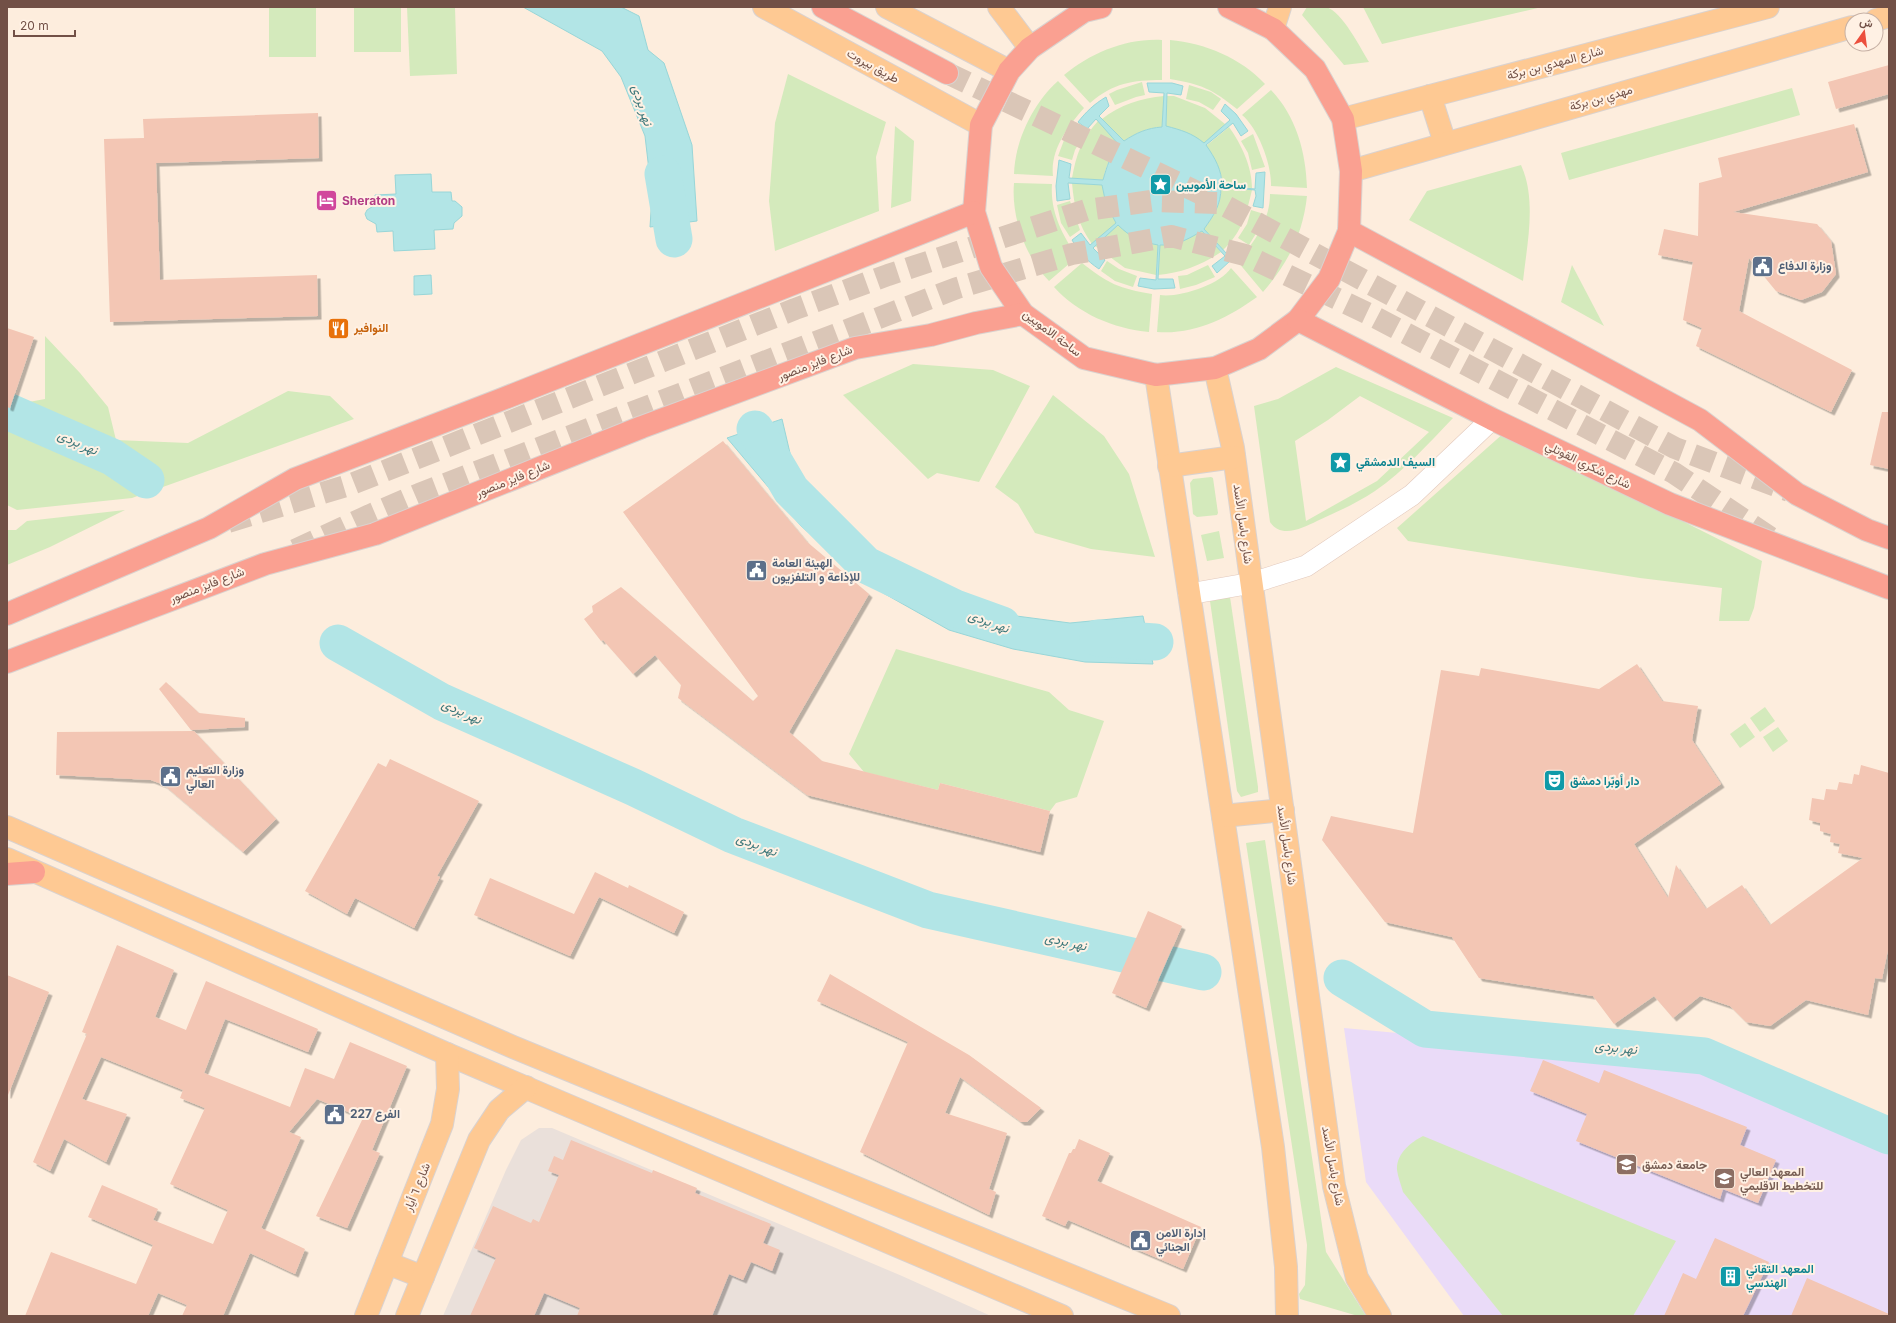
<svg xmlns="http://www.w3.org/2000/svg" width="1896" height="1323" font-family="Inter,Vazirmatn,sans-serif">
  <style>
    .industrial { fill: #eae0da }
    .education { fill: #eadbf8 }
    .green { fill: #d4eabc; fill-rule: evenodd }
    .water { fill: #b2e5e6; stroke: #98d6d8 }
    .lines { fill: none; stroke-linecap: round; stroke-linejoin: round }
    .river { stroke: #b2e5e6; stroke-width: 37 }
    .building { fill: #f3c6b4; filter: url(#shadow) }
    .highway-tunnel { stroke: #dac6b7; stroke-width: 22; stroke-dasharray: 22 11; stroke-linecap: butt }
    .minor-casing { stroke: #e2c9bd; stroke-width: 22 }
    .major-casing { stroke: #dad2cf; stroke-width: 24 }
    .highway-casing { stroke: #dad2cf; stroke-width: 24 }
    .minor { stroke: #fff; stroke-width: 21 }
    .major { stroke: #fec993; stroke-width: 22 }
    .highway { stroke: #faa091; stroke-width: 22 }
    .labels { text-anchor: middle; stroke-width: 4; stroke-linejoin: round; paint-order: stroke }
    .street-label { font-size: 12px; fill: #725046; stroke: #fff1e4 }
    .culture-label { font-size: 12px; font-weight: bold; fill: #0d838f; stroke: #fff1e4; text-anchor: start }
    .hotel-label { font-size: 12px; font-weight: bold; fill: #b23c85; stroke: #fff1e4; text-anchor: start }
    .service-label { font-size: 12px; font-weight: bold; fill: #4e5e75; stroke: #fff1e4; text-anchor: start }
    .food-label { font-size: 12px; font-weight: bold; fill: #c56008; stroke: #fff1e4; text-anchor: start }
    .education-label { font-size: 12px; font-weight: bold; fill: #785e54; stroke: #fff1e4; text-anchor: start }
    .water-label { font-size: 13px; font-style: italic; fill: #3a7679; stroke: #fff1e4 }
  </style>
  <defs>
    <filter id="shadow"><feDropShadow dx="3.5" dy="3.5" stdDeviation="0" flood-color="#0004"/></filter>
  </defs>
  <rect width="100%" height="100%" fill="#fdeddd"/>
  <polygon class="industrial" points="539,1128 552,1128 902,1276 991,1316 443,1316 506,1170 521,1140"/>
  <polygon class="education" points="1344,1028 1697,1061 1889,1147 1889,1316 1464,1316 1366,1182"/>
  <g class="green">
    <rect x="269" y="7" width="47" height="50"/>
    <rect x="354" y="7" width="47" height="45"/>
    <polygon points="407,7 455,7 457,74 410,76"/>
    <path d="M 1307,7 C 1313,7 1320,6 1326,7 C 1342,11 1361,49 1369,62 L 1344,65 L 1302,15 Z"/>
    <polygon points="1363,7 1542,7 1382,44"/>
    <path d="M 1162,40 L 1162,80 C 1133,80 1113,83 1090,103 L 1064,75 C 1091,53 1126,38 1162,40 Z"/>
    <path d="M 1170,40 C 1205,43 1241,58 1265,84 L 1237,109 C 1212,89 1201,84 1170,79 Z"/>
    <polygon points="788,74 886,122 876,157 879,211 775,251 769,201 775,123"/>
    <path d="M 1058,81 L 1084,108 C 1068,126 1050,150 1053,176 L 1014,174 C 1015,141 1033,103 1058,81 Z"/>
    <polygon points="1142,82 1145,95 1136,97 1115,105 1109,94 1117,90"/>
    <polygon points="1189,85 1211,92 1221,99 1213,110 1199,102 1186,99"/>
    <polygon points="1792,88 1800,115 1569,180 1561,153"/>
    <path d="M 1271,90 C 1296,116 1306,152 1307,188 L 1271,186 C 1272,165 1258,128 1242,115 Z"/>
    <path d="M 1164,96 L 1162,127 C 1147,128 1136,133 1124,141 L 1102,119 C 1120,105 1141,98 1164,96 Z"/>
    <polygon points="1167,96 1174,96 1205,108 1225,124 1204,144 1166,127"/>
    <path d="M 1098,121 L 1120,145 C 1110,156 1106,166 1103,180 L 1072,178 C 1076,155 1082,138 1098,121 Z"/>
    <polygon points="1073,125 1085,133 1075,150 1072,160 1058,156 1066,135"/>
    <polygon points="895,126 914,141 911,201 891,208"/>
    <path d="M 1229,127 C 1241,144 1252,166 1252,188 L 1222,186 L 1222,178 L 1206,146 Z"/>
    <polygon points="1253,134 1265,167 1252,170 1248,153 1241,141"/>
    <path d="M 1521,165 C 1537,200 1527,244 1523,281 L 1409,220 L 1427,191 Z"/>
    <path d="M 1014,183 L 1052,184 C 1050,212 1062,234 1077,257 L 1049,281 C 1025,257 1011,216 1014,183 Z"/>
    <path d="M 1072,183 L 1103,185 L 1106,204 L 1116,223 L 1092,244 C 1078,225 1074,206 1072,183 Z"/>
    <path d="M 1221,187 L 1252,190 C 1246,215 1242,232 1223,250 L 1204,229 C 1214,216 1221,204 1221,187 Z"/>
    <path d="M 1270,194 L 1307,196 C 1303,234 1288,263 1263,292 L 1238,262 C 1254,242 1270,221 1270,194 Z"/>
    <polygon points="1070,201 1080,230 1070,237 1061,223 1057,205"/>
    <polygon points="1251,210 1264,214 1260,227 1249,245 1238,238 1247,224"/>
    <polygon points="1118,224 1158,244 1156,275 1125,268 1095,246"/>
    <path d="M 1202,231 L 1221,252 C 1202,265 1181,273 1158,275 L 1160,245 L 1170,245 Z"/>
    <polygon points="1107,261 1119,269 1137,276 1133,287 1115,281 1101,271"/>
    <path d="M 1082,263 C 1107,283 1120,289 1152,294 L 1149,332 C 1114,329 1077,313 1054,287 Z"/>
    <polygon points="1208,265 1215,277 1196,285 1180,289 1178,276 1187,275"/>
    <polygon points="1572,265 1604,326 1561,302"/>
    <path d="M 1231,268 L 1257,297 C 1228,318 1194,335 1157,332 L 1160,295 C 1178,298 1220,285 1231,268 Z"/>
    <polygon points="45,336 80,373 108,407 116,440 188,443 288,391 330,396 354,419 132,498 17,510 7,505 7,406 45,399"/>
    <polygon points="913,364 993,370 1030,386 979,482 937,473 928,479 843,395"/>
    <path d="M 1336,367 L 1453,418 C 1429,443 1404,471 1375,491 C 1357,503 1337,512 1317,521 C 1303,528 1281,539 1270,522 L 1254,406 L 1278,399 ZM 1360,396 L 1429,432 L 1377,481 L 1306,521 L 1295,441 L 1328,420 Z"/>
    <polygon points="1053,395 1104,436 1129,474 1155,557 1091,549 1035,533 1018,504 995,487"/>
    <polygon points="1505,432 1762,561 1754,608 1749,621 1719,621 1722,588 1640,578 1408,541 1397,528"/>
    <polygon points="1211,477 1213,478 1218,513 1217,515 1197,517 1193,514 1190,483 1193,479"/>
    <polygon points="125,510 50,547 7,565 7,530 16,530 27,521"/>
    <polygon points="1219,531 1224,558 1207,561 1201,535"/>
    <polygon points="1230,597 1258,787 1258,792 1241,797 1237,791 1210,601"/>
    <polygon points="896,649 1049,692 1069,710 1104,721 1077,797 1056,803 1050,811 940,783 938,790 864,772 849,754"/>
    <polygon points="1765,707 1775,721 1760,732 1750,718"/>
    <polygon points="1745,723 1755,737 1740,748 1730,734"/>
    <polygon points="1778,727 1788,741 1773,752 1763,737"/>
    <polygon points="1265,840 1326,1252 1366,1316 1358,1316 1300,1299 1299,1294 1305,1285 1307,1245 1246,843"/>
    <path d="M 1423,1136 L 1676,1241 L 1633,1316 L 1503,1316 L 1403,1192 C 1401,1185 1398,1177 1397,1170 C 1396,1154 1411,1142 1423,1136 Z"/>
  </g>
  <g class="water">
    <polygon points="523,7 621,7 639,16 648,50 664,63 692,145 697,221 650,227 652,196 645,136 621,77 602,51"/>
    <path d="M 1147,83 L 1172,83 L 1183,86 L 1181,95 L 1167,93 L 1166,126 C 1181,130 1192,133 1204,143 L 1230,120 L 1221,111 L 1225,104 L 1236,114 L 1248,131 L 1241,136 L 1233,123 L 1206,145 C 1215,158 1222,170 1222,186 L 1255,189 L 1256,173 L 1265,172 L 1263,208 L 1253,206 L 1256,196 L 1255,190 L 1221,187 C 1221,205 1214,215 1204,229 L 1227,254 L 1237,242 L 1244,248 L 1217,273 L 1212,266 L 1225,256 L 1202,231 C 1188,239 1177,246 1160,245 L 1158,279 L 1173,279 L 1175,288 L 1154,289 L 1138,286 L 1140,278 L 1156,280 L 1158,245 C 1141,242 1130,237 1118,225 L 1093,248 L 1105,260 L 1099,269 C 1087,261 1079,252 1072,240 L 1081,233 L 1090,245 L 1116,223 L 1106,204 L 1102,185 L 1068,183 L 1070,199 L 1057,201 L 1056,186 L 1059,160 L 1071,164 L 1069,178 L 1103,180 C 1107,166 1110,156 1119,145 L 1096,119 L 1087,129 L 1078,122 C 1086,112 1094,104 1106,97 L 1109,106 L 1099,116 L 1124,141 C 1136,133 1147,128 1162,127 L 1164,93 L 1149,92 Z"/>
    <polygon points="431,174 432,192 451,192 452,201 455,201 462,207 462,216 454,223 453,229 434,230 435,249 394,251 393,231 377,232 376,224 367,219 365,214 367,210 375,205 375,195 396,194 395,175"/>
    <polygon points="431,275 432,294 414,295 414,276"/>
    <polygon points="782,419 801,500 866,565 955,608 1070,623 1143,616 1153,664 1085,662 1013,649 949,630 869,585 801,526 727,438"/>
  </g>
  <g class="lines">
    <g class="river">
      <polyline points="663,174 674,239"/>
      <polyline points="7,411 112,457 146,480"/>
      <polyline points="755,429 791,490 866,565 955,608 1002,625"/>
      <polyline points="1098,638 1155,642"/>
      <polyline points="338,643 442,702 633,787 733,835 928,910 1203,972"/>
      <polyline points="1342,978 1425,1029 1704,1056 1889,1136"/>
    </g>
  </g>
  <g class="building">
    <polygon points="1889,65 1889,94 1836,109 1828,82"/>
    <polygon points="318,113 319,158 156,163 160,280 317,275 318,316 110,322 104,139 144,138 143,119"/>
    <polygon points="1854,124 1868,172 1733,212 1817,224 1831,241 1836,274 1822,292 1801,300 1776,291 1749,258 1739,311 1852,370 1831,412 1696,346 1702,328 1683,320 1693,262 1658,255 1664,229 1698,236 1699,183 1722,177 1718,158"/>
    <polygon points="7,328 34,337 10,408 7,407"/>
    <polygon points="1882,412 1889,412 1889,469 1870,465"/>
    <polygon points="723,441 807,542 869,594 789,732 822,761 938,790 940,783 1050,811 1040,852 807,795 678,698 681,685 655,655 633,674 603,640 601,641 584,619 593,612 592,606 621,587 753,701 758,696 623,512"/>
    <polygon points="1637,664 1662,701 1698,706 1692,740 1721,784 1634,844 1668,898 1676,865 1706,909 1742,885 1770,925 1863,858 1838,853 1840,844 1830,842 1831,834 1820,831 1820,823 1809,820 1812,798 1824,800 1826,789 1837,790 1839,782 1852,784 1854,774 1859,775 1861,765 1889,773 1889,945 1882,979 1875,978 1868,1015 1806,1000 1770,1026 1746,1022 1730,1006 1700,996 1673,1018 1654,996 1614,1024 1593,996 1479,978 1452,937 1385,922 1322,840 1331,816 1413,833 1441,670 1479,676 1481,668 1599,689"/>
    <polygon points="166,682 199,713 245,718 245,727 191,730 159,689"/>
    <polygon points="194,731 276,819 243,852 164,785 151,780 56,775 57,732"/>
    <polygon points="390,759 479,801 437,876 440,877 414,928 355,898 347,914 305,891 378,763 386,767"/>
    <polygon points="595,872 628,888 629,885 684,912 674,933 599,897 570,956 474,915 490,878 574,914"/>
    <polygon points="1148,911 1182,926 1146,1008 1112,993"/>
    <polygon points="117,945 174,970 155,1017 186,1030 206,981 318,1029 308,1052 225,1019 204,1073 290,1107 305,1068 334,1079 350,1042 407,1066 372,1150 380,1153 347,1228 316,1216 363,1118 317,1099 289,1132 301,1137 261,1228 305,1249 295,1274 250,1253 223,1316 182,1316 187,1305 158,1293 148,1316 25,1316 51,1252 136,1284 153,1245 88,1217 102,1185 158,1209 153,1220 213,1244 228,1210 170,1184 205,1108 180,1098 183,1090 101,1057 82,1099 127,1114 106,1162 64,1139 50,1171 33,1162 87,1034 82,1032"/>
    <polygon points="830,974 969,1055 1041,1108 1027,1122 1021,1122 960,1077 945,1113 1007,1133 989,1189 996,1192 989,1215 860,1152 908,1042 817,1001"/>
    <polygon points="7,975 49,992 8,1095 7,1095"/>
    <polygon points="1543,1060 1599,1083 1604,1070 1747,1127 1740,1145 1776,1160 1758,1203 1723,1189 1720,1199 1576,1141 1587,1114 1530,1091"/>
    <polygon points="1079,1139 1110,1153 1097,1181 1201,1227 1183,1269 1068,1220 1065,1226 1042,1216 1069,1153 1071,1153 1073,1149 1075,1149"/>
    <polygon points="571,1140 652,1173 653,1170 697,1188 695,1193 771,1224 763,1243 780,1250 772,1271 751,1262 743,1280 729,1274 712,1316 577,1316 580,1308 544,1293 534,1316 470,1316 496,1258 474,1248 493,1206 531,1223 533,1219 539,1222 559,1175 548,1171 554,1156 563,1160"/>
    <polygon points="1715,1238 1769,1262 1743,1316 1664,1316 1683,1273 1696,1279"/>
    <polygon points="1807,1278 1889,1314 1889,1316 1791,1316"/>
  </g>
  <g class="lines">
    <g class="highway-tunnel">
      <polyline points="947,73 1214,200"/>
      <polyline points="228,522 349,485 795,309 888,275 1086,210 1151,201 1220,203 1675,448 1789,491"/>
      <polyline points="295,550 370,515 419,494 957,288 1072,254 1171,236 1245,255 1369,314 1674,473 1771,538"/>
    </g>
    <defs>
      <polyline id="minor" points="1189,594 1252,583 1306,566 1412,495 1492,419"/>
      <g id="major">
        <polyline points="764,7 981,125"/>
        <polyline points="887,7 1009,71"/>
        <polyline points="999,7 1030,48"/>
        <polyline points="1876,20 1889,16"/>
        <polyline points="1273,29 1280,7"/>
        <polyline points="1430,96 1445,143"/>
        <polyline points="1343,119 1768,7"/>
        <polyline points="1351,171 1852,27"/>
        <polyline points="1215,368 1233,448 1334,1186 1357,1278 1380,1316"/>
        <polyline points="1156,375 1273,1147 1286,1267 1287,1316"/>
        <polyline points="1169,466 1234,457"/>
        <polyline points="1223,816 1283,810"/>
        <polyline points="7,827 513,1047 1169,1316"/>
        <polyline points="7,859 447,1054 1062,1316"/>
        <polyline points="387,1263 423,1277"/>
        <polyline points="366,1316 442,1124 448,1089 447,1054"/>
        <polyline points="407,1316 479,1140 499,1110 526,1087"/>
      </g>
      <g id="highway">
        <polyline points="823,7 947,73"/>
        <polyline points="1101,7 1084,11 1030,48 1009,71 981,125 974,212 991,267 1023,314 1084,358 1156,375 1215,368 1259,349 1298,320 1329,279 1349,231 1351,171 1343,119 1315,69 1273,29 1229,7"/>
        <polyline points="1349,231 1700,420 1797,494 1867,530 1889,538"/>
        <polyline points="1298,320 1492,419 1670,504 1889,588"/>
        <polyline points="7,614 209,528 295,479 500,400 974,212"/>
        <polyline points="7,662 265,564 375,534 642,427 855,348 931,335 976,323 1023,314"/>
        <polyline points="7,874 34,872"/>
      </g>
    </defs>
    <use href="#minor" class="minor-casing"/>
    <use href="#major" class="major-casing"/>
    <use href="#highway" class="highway-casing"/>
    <use href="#minor" class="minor"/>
    <use href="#major" class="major"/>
    <use href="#highway" class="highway"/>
  </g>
  <defs>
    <symbol id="sight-square" viewBox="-11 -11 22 22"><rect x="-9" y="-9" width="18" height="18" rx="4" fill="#0f9aa8" stroke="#fff1e4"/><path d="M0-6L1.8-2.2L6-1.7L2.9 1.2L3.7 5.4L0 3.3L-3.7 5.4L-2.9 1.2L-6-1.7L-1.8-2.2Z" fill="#fff"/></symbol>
    <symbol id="hotel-square" viewBox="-11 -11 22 22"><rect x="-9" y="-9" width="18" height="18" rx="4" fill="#d1479c" stroke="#fff1e4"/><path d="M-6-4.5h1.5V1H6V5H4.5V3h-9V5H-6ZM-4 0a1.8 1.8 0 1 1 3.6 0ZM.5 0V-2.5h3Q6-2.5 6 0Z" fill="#fff"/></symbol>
    <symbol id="civic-square" viewBox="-11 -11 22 22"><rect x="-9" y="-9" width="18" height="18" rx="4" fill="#5c6f8a" stroke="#fff1e4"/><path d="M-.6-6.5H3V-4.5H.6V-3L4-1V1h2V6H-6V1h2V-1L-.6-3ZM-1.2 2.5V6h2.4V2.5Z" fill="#fff"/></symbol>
    <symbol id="restaurant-square" viewBox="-11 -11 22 22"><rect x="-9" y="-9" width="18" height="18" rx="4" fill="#e8710a" stroke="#fff1e4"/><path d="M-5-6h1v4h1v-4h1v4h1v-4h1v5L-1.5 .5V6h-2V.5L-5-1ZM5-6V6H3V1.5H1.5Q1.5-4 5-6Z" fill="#fff"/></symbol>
    <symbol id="theatre-square" viewBox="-11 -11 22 22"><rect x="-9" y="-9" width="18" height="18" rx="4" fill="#0f9aa8" stroke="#fff1e4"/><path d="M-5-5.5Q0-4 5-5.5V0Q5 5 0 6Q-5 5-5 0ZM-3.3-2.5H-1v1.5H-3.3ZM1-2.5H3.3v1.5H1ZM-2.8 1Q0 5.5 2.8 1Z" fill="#fff"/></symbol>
    <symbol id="university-square" viewBox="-11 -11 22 22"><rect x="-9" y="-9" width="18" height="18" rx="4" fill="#8d6e63" stroke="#fff1e4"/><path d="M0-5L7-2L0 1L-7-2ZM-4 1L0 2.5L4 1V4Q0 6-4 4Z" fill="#fff"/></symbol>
    <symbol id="building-square" viewBox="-11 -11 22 22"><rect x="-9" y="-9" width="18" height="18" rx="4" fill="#0f9aa8" stroke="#fff1e4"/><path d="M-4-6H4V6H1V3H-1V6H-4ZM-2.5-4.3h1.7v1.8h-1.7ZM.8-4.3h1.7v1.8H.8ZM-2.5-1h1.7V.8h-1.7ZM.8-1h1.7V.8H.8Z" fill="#fff"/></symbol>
  </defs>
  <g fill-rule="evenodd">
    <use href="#sight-square" x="1148" y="172" width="25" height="25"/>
    <use href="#hotel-square" x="314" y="188" width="25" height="25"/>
    <use href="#civic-square" x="1750" y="254" width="25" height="25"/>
    <use href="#restaurant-square" x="326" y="316" width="25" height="25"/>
    <use href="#sight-square" x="1328" y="450" width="25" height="25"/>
    <use href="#civic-square" x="744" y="558" width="25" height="25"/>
    <use href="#civic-square" x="158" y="764" width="25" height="25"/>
    <use href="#theatre-square" x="1542" y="768" width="25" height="25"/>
    <use href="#civic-square" x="322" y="1102" width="25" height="25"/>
    <use href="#university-square" x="1614" y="1152" width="25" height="25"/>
    <use href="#university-square" x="1712" y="1166" width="25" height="25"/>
    <use href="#civic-square" x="1128" y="1228" width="25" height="25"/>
    <use href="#building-square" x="1718" y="1264" width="25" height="25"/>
  </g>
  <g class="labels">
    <g class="street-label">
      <text transform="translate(1555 63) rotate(-15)" y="4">شارع المهدي بن بركة</text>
      <text transform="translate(873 66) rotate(29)" y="4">طريق بيروت</text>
      <text transform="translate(1601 98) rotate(-16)" y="4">مهدي بن بركة</text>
      <text transform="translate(1052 333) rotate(37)" y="4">ساحة الامويين</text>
      <text transform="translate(815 363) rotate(-21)" y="4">شارع فايز منصور</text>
      <text transform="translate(1588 465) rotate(26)" y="4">شارع شكري القوتلي</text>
      <text transform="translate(513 479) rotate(-22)" y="4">شارع فايز منصور</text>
      <text transform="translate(1243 524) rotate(82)" y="4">شارع باسل الأسد</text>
      <text transform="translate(207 585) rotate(-21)" y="4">شارع فايز منصور</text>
      <text transform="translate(1287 845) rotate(82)" y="4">شارع باسل الأسد</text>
      <text transform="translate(1333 1166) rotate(80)" y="4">شارع باسل الأسد</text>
      <text transform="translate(417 1187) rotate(-68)" y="4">شارع ٦ أيار</text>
    </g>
    <g class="culture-label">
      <text x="1176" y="189">ساحة الأمويين</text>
      <text x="1356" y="466">السيف الدمشقي</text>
      <text x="1570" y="785">دار أوبّرا دمشق</text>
      <text x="1746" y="1273">المعهد التقاني<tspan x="1746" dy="14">الهندسي</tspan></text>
    </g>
    <g class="hotel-label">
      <text x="342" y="205">Sheraton</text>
    </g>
    <g class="service-label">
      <text x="1778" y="270">وزارة الدفاع</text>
      <text x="772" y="567">الهيئة العامة<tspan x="772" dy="14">للإذاعة و التلفزيون</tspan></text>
      <text x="186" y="774">وزارة التعليم<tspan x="186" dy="14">العالي</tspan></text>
      <text x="350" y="1118">الفرع 227</text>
      <text x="1156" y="1237">إدارة الامن<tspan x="1156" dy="14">الجنائي</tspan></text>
    </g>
    <g class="food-label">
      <text x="354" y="332">النوافير</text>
    </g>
    <g class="education-label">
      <text x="1642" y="1169">جامعة دمشق</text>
      <text x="1740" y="1176">المعهد العالي<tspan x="1740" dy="14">للتخطيط الاقليمي</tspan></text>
    </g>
    <g class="water-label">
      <text transform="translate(643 105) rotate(72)" y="5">نهر بردى</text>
      <text transform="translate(78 442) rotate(24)" y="5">نهر بردى</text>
      <text transform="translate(989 621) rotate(20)" y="5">نهر بردى</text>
      <text transform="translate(462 711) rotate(25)" y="5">نهر بردى</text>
      <text transform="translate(757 844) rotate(21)" y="5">نهر بردى</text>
      <text transform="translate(1066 941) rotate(13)" y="5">نهر بردى</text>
      <text transform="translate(1616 1047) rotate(6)" y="5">نهر بردى</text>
    </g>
  </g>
  <rect width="1896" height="1323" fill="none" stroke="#725046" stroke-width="16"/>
  <g transform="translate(1864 32) rotate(14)"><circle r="19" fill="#fff1e4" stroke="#c7b1a5"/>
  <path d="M0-3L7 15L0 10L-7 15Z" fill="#ec4f3d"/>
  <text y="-6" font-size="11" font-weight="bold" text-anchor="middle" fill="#725046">ش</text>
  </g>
  <path d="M14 30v6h61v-6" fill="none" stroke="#725046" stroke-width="2"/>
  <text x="20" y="30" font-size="12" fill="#725046" stroke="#fff1e4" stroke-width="3" paint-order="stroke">20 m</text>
</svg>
